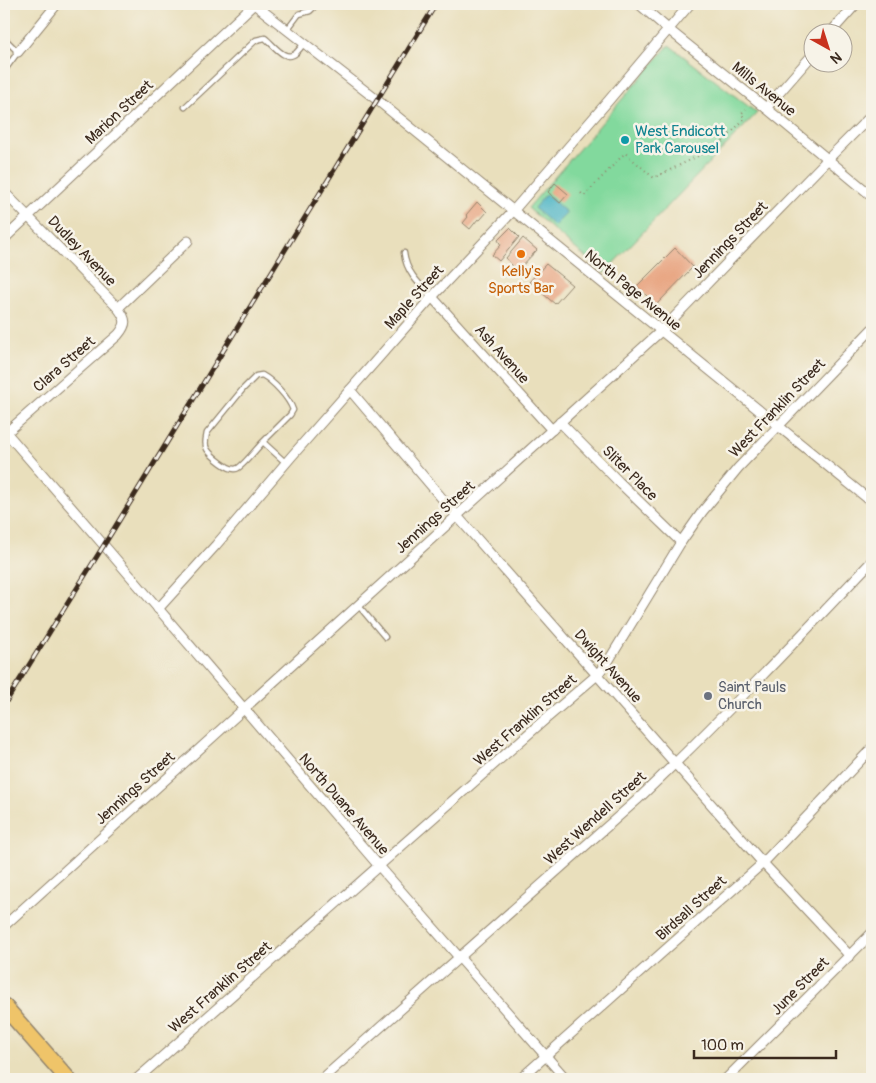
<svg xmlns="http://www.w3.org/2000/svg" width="876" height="1083" font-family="Pangolin,sans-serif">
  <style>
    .green { fill: #82d99d; stroke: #5e825e }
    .water { fill: #47b3c5; stroke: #416e72 }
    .building { fill: #e79f79 }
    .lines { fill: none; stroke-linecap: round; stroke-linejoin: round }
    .lane-casing { stroke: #92846d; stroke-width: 7 }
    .street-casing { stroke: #92846d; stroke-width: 11 }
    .primary-casing { stroke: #92846d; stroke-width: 18 }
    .path { stroke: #92846d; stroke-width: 2; stroke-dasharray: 1 4; stroke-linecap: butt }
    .lane { stroke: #fff; stroke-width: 4.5 }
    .street { stroke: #fff; stroke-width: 9 }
    .primary { stroke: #efc469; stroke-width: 15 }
    .rail-casing { stroke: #3b2a1e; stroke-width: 5 }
    .rail { stroke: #f7f3e8; stroke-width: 3; stroke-dasharray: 9; stroke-linecap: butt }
    .culture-dot { fill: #0f9aa8; stroke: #f7f3e8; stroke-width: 2 }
    .food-dot { fill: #e8710a; stroke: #f7f3e8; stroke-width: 2 }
    .worship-dot { fill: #6b7280; stroke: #f7f3e8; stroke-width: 2 }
    .labels { text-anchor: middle; stroke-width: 5; stroke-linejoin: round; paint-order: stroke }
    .street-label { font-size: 15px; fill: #3b2a1e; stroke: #f7f3e8 }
    .culture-label { font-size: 15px; fill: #0d838f; stroke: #f7f3e8; text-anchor: start }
    .food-label { font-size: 15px; fill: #c56008; stroke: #f7f3e8 }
    .worship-label { font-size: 15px; fill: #5b616d; stroke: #f7f3e8; text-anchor: start }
  </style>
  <rect width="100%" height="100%" fill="#f7f3e8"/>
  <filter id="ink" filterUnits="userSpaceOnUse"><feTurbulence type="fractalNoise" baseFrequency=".02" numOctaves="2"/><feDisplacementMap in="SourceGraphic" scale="10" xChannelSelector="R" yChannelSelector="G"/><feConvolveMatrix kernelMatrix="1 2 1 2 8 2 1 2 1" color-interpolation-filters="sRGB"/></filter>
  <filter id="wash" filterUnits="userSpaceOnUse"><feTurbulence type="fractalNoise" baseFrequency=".0096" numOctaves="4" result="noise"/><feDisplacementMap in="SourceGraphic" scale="20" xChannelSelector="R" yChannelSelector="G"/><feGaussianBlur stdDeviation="1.12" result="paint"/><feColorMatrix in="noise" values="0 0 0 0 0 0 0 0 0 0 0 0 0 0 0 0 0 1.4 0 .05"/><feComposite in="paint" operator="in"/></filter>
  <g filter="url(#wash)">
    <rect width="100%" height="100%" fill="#e9dfbc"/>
    <polygon class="green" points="669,45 757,113 604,273 528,208"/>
    <polygon class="water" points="546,194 567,213 554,226 534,208"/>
    <g id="blocks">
      <g class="building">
        <polygon points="555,183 568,194 560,203 548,192"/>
        <polygon points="477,202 487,212 480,220 478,219 470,229 463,223 468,217 466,215"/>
        <polygon points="510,228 519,237 499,261 492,255 501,245 498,240"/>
        <polygon points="523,238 537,250 517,271 506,258"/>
        <polygon points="675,248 693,267 656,305 637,286"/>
        <polygon points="546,264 572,285 555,304 529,282"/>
      </g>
    </g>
  </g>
  <g filter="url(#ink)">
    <use href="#blocks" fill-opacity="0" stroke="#92846d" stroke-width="1"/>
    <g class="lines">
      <defs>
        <g id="lane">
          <polyline points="287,30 299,14 310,11 317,4"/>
          <polyline points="4,38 18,52 4,71"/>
          <path d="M 185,107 L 256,40 L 265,38 C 273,44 285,63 296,53 C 299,50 302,46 304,43"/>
          <path d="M 404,253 C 406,272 419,284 432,297"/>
          <path d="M 263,442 L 290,415 L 293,410 C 289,398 273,381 262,375 L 256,376 L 243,389 L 207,433 C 206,438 204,444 207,449 C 211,455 230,473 238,468 C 243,466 258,447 263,442 L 286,463"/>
          <polyline points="358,605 385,637"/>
        </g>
        <g id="street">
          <polyline points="639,4 668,29 766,108 872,196"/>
          <polyline points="831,32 856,4"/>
          <polyline points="18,52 57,4"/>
          <polyline points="766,108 814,53"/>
          <path d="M 4,192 L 118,308 C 127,320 127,324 118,335 L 6,433"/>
          <polyline points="4,239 254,4 377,100 872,502"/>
          <polyline points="432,297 552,430"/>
          <polyline points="118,308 188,241"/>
          <polyline points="350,390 457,516 597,675 763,863 850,956"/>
          <polyline points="560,422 619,482 681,542"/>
          <polyline points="4,430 108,550 379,866 566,1079"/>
          <polyline points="158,609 216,545 291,457 432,297 513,211 609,100 690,4"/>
          <polyline points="4,926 661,331 828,159 872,115"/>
          <polyline points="137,1079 542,722 597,675 609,660 681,542 702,512 738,468 872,329"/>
          <path d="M 322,1079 L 637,800 C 718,723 795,642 872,561"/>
          <polyline points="520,1079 763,863 872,748"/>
          <polyline points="726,1079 872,933"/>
        </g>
        <polyline id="primary" points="4,1006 68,1079"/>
      </defs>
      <use href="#lane" class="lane-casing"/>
      <use href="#street" class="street-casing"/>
      <use href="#primary" class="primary-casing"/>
      <polyline class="path" points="581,193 584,196 625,153 654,178 720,145 745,118 741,114 746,109"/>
      <use href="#lane" class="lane"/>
      <use href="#street" class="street"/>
      <use href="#primary" class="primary"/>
      <defs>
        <polyline id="rail" points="4,705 104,545 436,4"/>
      </defs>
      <use href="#rail" class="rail-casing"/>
      <use href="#rail" class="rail"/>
    </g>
  </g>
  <circle class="culture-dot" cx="625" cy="140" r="5"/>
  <circle class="food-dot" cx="521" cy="254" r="5"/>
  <circle class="worship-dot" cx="708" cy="696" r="5"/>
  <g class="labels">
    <g class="street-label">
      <text transform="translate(764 89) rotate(39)" y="5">Mills Avenue</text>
      <text transform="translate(119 112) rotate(-43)" y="5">Marion Street</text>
      <text transform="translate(730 240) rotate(-46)" y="5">Jennings Street</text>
      <text transform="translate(82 251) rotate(46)" y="5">Dudley Avenue</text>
      <text transform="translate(633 290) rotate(39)" y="5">North Page Avenue</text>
      <text transform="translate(414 297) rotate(-48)" y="5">Maple Street</text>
      <text transform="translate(502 354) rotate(48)" y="5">Ash Avenue</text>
      <text transform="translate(64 364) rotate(-41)" y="5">Clara Street</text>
      <text transform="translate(777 408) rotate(-46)" y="5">West Franklin Street</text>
      <text transform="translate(630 473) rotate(45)" y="5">Sliter Place</text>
      <text transform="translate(435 517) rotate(-42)" y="5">Jennings Street</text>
      <text transform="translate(608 666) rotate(48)" y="5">Dwight Avenue</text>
      <text transform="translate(525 720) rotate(-41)" y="5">West Franklin Street</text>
      <text transform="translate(135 788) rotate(-42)" y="5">Jennings Street</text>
      <text transform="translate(344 804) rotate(49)" y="5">North Duane Avenue</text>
      <text transform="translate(595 818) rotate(-42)" y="5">West Wendell Street</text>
      <text transform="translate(691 908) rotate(-42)" y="5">Birdsall Street</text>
      <text transform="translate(800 986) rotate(-45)" y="5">June Street</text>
      <text transform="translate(220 987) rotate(-41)" y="5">West Franklin Street</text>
    </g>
    <g class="culture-label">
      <text x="635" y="136">West Endicott<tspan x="635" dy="17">Park Carousel</tspan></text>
    </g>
    <g class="food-label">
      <text x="521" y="276">Kelly's<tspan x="521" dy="17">Sports Bar</tspan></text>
    </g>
    <g class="worship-label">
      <text x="718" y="692">Saint Pauls<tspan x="718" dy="17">Church</tspan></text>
    </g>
  </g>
  <rect width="876" height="1083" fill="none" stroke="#f7f3e8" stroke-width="20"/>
  <g transform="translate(828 48) rotate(141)"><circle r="24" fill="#f7f3e8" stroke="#aca397"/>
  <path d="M0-4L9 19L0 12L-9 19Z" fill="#c8321e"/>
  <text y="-8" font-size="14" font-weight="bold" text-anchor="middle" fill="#3b2a1e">N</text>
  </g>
  <path d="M694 1050v8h142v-8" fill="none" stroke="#3b2a1e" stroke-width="2.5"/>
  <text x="701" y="1050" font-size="15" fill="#3b2a1e" stroke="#f7f3e8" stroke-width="4" paint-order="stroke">100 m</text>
</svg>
